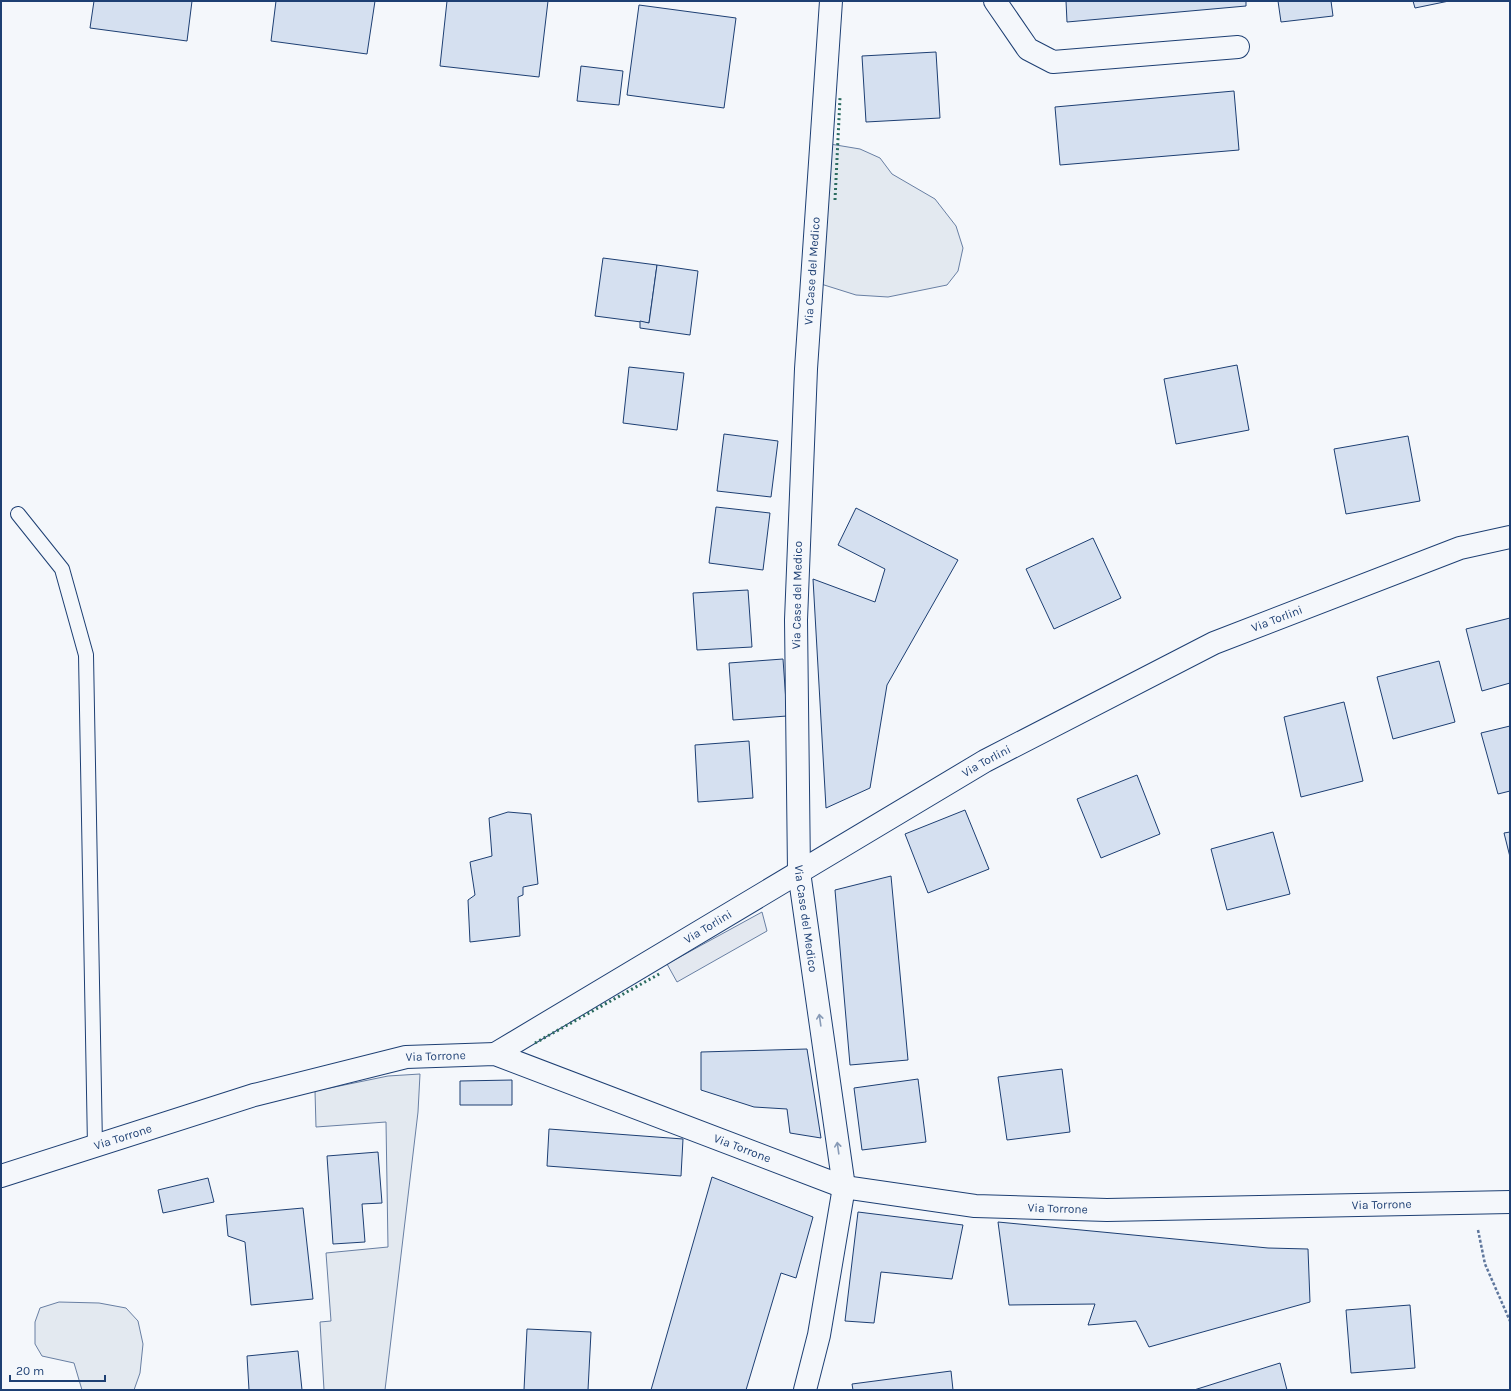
<svg xmlns="http://www.w3.org/2000/svg" width="1511" height="1391" font-family="Karla,sans-serif">
  <style>
    .green { fill: #e3e9f0; stroke: #687fa3 }
    .parking { fill: #e3e8f0; stroke: #687fa3 }
    .building { fill: #d5e0f0; stroke: #1d3f73 }
    .lines { fill: none; stroke-linecap: round; stroke-linejoin: round }
    .service-casing { stroke: #1d3f73; stroke-width: 16 }
    .minor-casing { stroke: #1d3f73; stroke-width: 24 }
    .secondary-casing { stroke: #1d3f73; stroke-width: 24 }
    .path { stroke: #5e769c; stroke-width: 2.5; stroke-dasharray: 3 2; stroke-linecap: butt }
    .service { stroke: #f4f7fb; stroke-width: 14 }
    .minor { stroke: #f4f7fb; stroke-width: 22 }
    .secondary { stroke: #f4f7fb; stroke-width: 22 }
    .hedge { stroke: #2c6c60; stroke-width: 3; stroke-dasharray: 2 3; stroke-linecap: butt }
    .oneway { stroke: #889bb7 }
    .labels { text-anchor: middle; stroke-width: 3; stroke-linejoin: round; paint-order: stroke }
    .street-label { font-size: 12px; fill: #1d3f73; stroke: #f4f7fb }
  </style>
  <rect width="100%" height="100%" fill="#f4f7fb"/>
  <g class="green">
    <polygon points="830,144 860,149 880,158 892,174 935,199 956,226 963,248 958,271 947,285 888,297 856,295 821,284"/>
    <polygon points="420,1074 418,1112 385,1390 324,1390 320,1322 331,1321 326,1253 388,1247 386,1122 316,1127 315,1091 388,1076"/>
    <polygon points="59,1302 99,1303 126,1308 138,1321 143,1344 140,1373 134,1390 82,1390 74,1363 42,1356 35,1344 35,1322 40,1308"/>
  </g>
  <polygon class="parking" points="762,912 767,931 677,982 667,964"/>
  <g class="building">
    <polygon points="94,1 192,1 187,41 90,28"/>
    <polygon points="276,1 375,1 367,54 271,41"/>
    <polygon points="447,1 548,1 539,77 440,66"/>
    <polygon points="1066,1 1246,1 1246,6 1067,22"/>
    <polygon points="1278,1 1331,1 1333,16 1281,22"/>
    <polygon points="1413,1 1449,1 1415,8"/>
    <polygon points="639,5 736,18 724,108 627,95"/>
    <polygon points="936,52 940,118 866,122 862,56"/>
    <polygon points="581,66 623,71 619,105 577,101"/>
    <polygon points="1234,91 1239,150 1060,165 1055,107"/>
    <polygon points="603,258 657,265 649,323 595,316"/>
    <polygon points="657,265 698,271 690,335 640,328 640,321 649,323"/>
    <polygon points="1237,365 1249,430 1176,444 1164,379"/>
    <polygon points="629,367 684,373 677,430 623,423"/>
    <polygon points="724,434 778,441 771,497 717,491"/>
    <polygon points="1408,436 1420,501 1346,514 1334,449"/>
    <polygon points="716,507 770,513 763,570 709,563"/>
    <polygon points="856,508 958,560 887,685 870,788 826,808 813,579 875,602 885,569 838,545"/>
    <polygon points="1093,538 1121,598 1054,629 1026,569"/>
    <polygon points="748,590 752,647 697,650 693,593"/>
    <polygon points="1510,618 1510,683 1482,691 1466,629"/>
    <polygon points="783,659 787,716 733,720 729,663"/>
    <polygon points="1439,661 1455,722 1393,739 1377,677"/>
    <polygon points="1344,702 1363,781 1301,797 1284,717"/>
    <polygon points="1510,726 1510,791 1498,794 1481,733"/>
    <polygon points="749,741 753,798 698,802 695,745"/>
    <polygon points="1137,775 1160,834 1101,858 1077,799"/>
    <polygon points="965,810 989,869 928,893 905,834"/>
    <polygon points="508,812 531,814 538,884 523,887 523,895 518,897 520,936 470,942 468,900 475,895 470,862 492,856 489,818"/>
    <polygon points="1273,832 1290,894 1227,910 1211,849"/>
    <polygon points="1510,832 1510,857 1504,833"/>
    <polygon points="891,876 908,1060 850,1065 835,890"/>
    <polygon points="807,1049 821,1138 790,1133 787,1109 754,1107 701,1090 701,1052"/>
    <polygon points="1062,1069 1070,1132 1007,1140 998,1077"/>
    <polygon points="918,1079 926,1142 862,1150 854,1088"/>
    <polygon points="512,1080 512,1105 460,1105 460,1081"/>
    <polygon points="549,1129 683,1139 681,1176 547,1166"/>
    <polygon points="378,1152 382,1203 362,1204 365,1242 333,1244 327,1156"/>
    <polygon points="712,1177 813,1217 796,1278 781,1273 746,1390 651,1390"/>
    <polygon points="208,1178 214,1202 163,1213 158,1190"/>
    <polygon points="303,1208 313,1299 251,1305 245,1242 228,1236 226,1215"/>
    <polygon points="858,1212 963,1225 952,1279 881,1272 874,1323 845,1321"/>
    <polygon points="998,1222 1268,1248 1308,1249 1310,1302 1149,1347 1136,1321 1088,1325 1095,1304 1009,1305"/>
    <polygon points="1410,1305 1415,1368 1351,1373 1346,1310"/>
    <polygon points="527,1329 591,1332 588,1390 524,1390"/>
    <polygon points="298,1351 302,1390 249,1390 247,1356"/>
    <polygon points="1280,1363 1287,1390 1194,1390"/>
    <polygon points="951,1371 953,1390 853,1390 852,1384"/>
  </g>
  <g class="lines">
    <defs>
      <polyline id="service" points="18,514 62,569 86,655 95,1146"/>
      <g id="minor">
        <polyline points="995,1 1028,49 1053,62 1238,47"/>
        <path id="s1" d="M 495,1054 L 985,761 L 1214,643 L 1460,548 L 1510,537"/>
        <polyline points="805,1390 819,1335 844,1187"/>
      </g>
      <g id="secondary">
        <path id="s2" d="M 831,1 L 806,369 L 796,620 L 799,872 L 844,1187"/>
        <path id="s3" d="M 1,1176 L 254,1095 L 406,1057 L 495,1054 L 844,1187 L 975,1206 L 1107,1210 L 1510,1202"/>
      </g>
    </defs>
    <use href="#service" class="service-casing"/>
    <use href="#minor" class="minor-casing"/>
    <use href="#secondary" class="secondary-casing"/>
    <polyline class="path" points="1478,1230 1485,1264 1510,1321"/>
    <use href="#service" class="service"/>
    <use href="#minor" class="minor"/>
    <use href="#secondary" class="secondary"/>
    <g class="hedge">
      <polyline points="835,200 840,98"/>
      <polyline points="535,1043 661,973"/>
    </g>
  </g>
  <defs><path id="oneway-shaft" d="M-6 0H5M1.5-3L5.5 0L1.5 3" fill="none" stroke-width="1.6" stroke-linecap="round" stroke-linejoin="round"/></defs>
  <g class="oneway">
    <use href="#oneway-shaft" transform="translate(820 1020) rotate(-98)"/>
    <use href="#oneway-shaft" transform="translate(838 1148) rotate(-98)"/>
  </g>
  <g class="labels">
    <g class="street-label">
      <text transform="translate(812 271) rotate(-86)" y="4">Via Case del Medico</text>
      <text transform="translate(797 595) rotate(-89)" y="4">Via Case del Medico</text>
      <text dy="4" stroke="none"><textPath href="#s1" startOffset="896">Via Torlini</textPath></text>
      <text dy="4" stroke="none"><textPath href="#s1" startOffset="572">Via Torlini</textPath></text>
      <text dy="4" stroke="none"><textPath href="#s2" startOffset="919">Via Case del Medico</textPath></text>
      <text dy="4" stroke="none"><textPath href="#s1" startOffset="248">Via Torlini</textPath></text>
      <text dy="4" stroke="none"><textPath href="#s3" startOffset="452">Via Torrone</textPath></text>
      <text dy="4" stroke="none"><textPath href="#s3" startOffset="128">Via Torrone</textPath></text>
      <text dy="4" stroke="none"><textPath href="#s3" startOffset="776">Via Torrone</textPath></text>
      <text dy="4" stroke="none"><textPath href="#s3" startOffset="1424">Via Torrone</textPath></text>
      <text dy="4" stroke="none"><textPath href="#s3" startOffset="1100">Via Torrone</textPath></text>
    </g>
  </g>
  <rect width="1511" height="1391" fill="none" stroke="#1d3f73" stroke-width="4"/>
  <path d="M10 1375v6h95v-6" fill="none" stroke="#1d3f73" stroke-width="2"/>
  <text x="16" y="1375" font-size="12" fill="#1d3f73" stroke="#f4f7fb" stroke-width="3" paint-order="stroke">20 m</text>
</svg>
